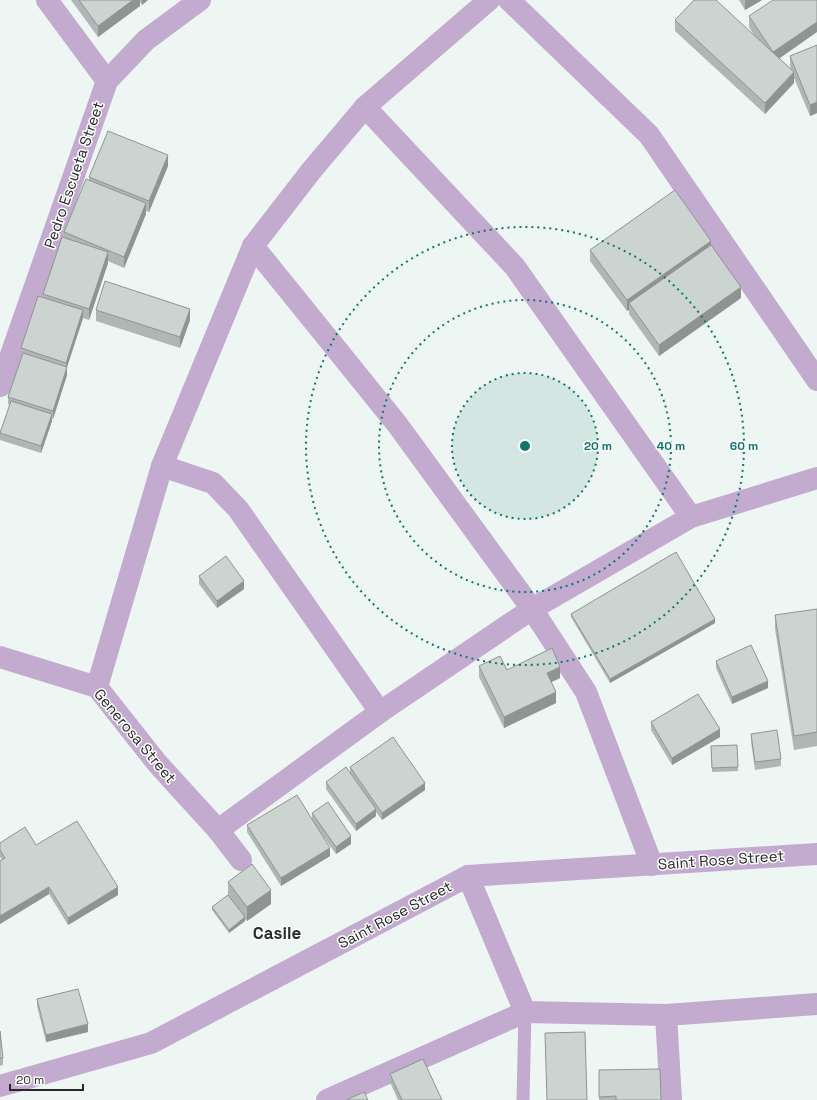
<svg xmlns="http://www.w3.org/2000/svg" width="817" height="1100" font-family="'Space Grotesk',sans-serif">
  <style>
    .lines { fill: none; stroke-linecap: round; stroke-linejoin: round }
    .service { stroke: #c3aacf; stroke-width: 13 }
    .minor { stroke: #c3aacf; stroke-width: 22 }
    .tertiary { stroke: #c3aacf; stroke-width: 22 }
    .wall { fill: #afb6b5 }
    .shaded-wall { fill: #8f9493 }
    .building { fill: #ccd4d2; stroke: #8f9493 }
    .ring { fill: none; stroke: #0f766e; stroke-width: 2; stroke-dasharray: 2 4 }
    .labels { text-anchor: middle; stroke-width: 3; stroke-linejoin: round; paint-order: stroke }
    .street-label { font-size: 15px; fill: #262928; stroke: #fff }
    .quarter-label { font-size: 17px; font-weight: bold; fill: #262d2b; stroke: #fff }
    .centre { fill: #0f766e; stroke: #fff; stroke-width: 2 }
    .ring-label { font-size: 12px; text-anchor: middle; font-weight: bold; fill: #0f766e; stroke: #fff; stroke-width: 3; stroke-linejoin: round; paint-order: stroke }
  </style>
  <rect width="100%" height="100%" fill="#eef6f3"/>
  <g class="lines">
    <polyline class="service" points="523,1100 525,1012"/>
    <g class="minor">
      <polyline points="47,0 107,81"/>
      <polyline points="509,0 649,135 817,380"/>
      <polyline points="365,107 515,267 691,517"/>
      <polyline points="253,246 397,424 532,609 586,692 652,865"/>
      <polyline points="162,466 213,483 238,509 380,712"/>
      <polyline points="0,657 97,687 157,763 218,830 241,860"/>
      <polyline points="97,687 162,466 253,246 311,171 365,107 489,0"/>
      <polyline points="218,830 380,712 532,609 691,517 817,478"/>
      <polyline points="468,876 525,1012"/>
      <polyline points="666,1015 671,1100"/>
      <polyline points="0,1086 151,1043 468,876 817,854"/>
      <polyline points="327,1100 525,1012 666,1015 817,1004"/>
    </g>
    <polyline class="tertiary" points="0,386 107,81 146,40 200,0"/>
  </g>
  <g class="wall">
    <polygon points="71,0 148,0 142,5 140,2 140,6 98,37"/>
    <polygon points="739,0 762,0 745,10"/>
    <polygon points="749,16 779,58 791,69 790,67 790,56 817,45 817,113 810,116 794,78 794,83 765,114 675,31 675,20 754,35 749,27"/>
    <polygon points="168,166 149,212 146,211 146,214 124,268 108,261 108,263 89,320 83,318 67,367 67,375 53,419 52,418 52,421 41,453 0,440 0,433 10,405 8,404 8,397 22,356 21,356 21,348 43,297 43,294 64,238 64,232 89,180 89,177"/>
    <polygon points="711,247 741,298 659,356 629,314 629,310 627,311 590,261 590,250"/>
    <polygon points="96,310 190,320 180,348 96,321"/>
    <polygon points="199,576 244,589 217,608 199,584"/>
    <polygon points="817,609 817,746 794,750 775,629 775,615"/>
    <polygon points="571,614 715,623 610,683 571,617"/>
    <polygon points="716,661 768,688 732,704 716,668"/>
    <polygon points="479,666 560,678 551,682 556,703 504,728 479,677"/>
    <polygon points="651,722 720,737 672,765 651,730"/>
    <polygon points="751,734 781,759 781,766 755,770 751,741"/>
    <polygon points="737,745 738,771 712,772 711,746"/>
    <polygon points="350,767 425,790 382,820 376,812 376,816 356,831 326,789 326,782 350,772"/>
    <polygon points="312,813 351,844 336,854 315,825 330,856 281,886 247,832 247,825 312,820"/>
    <polygon points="0,843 36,845 118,895 68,925 49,894 0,924 0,861 2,860 0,857"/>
    <polygon points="228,882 271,904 247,921 245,919 245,921 229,933 212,910 212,907 228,895"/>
    <polygon points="37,999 88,1032 46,1042 37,1006"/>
    <polygon points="0,1031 3,1058 3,1065 0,1066"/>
    <polygon points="599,1070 661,1100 599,1100"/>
    <polygon points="390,1074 442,1100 398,1100 390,1082"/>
  </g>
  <g class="shaded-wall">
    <polygon points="133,0 140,0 140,6 98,37 98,26"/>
    <polygon points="142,0 148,0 142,5"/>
    <polygon points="745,0 762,0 745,10"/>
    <polygon points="817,22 817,32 773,63 773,52"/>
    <polygon points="794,72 794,83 765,114 765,103"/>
    <polygon points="817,102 817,113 810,116 810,105"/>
    <polygon points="168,155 168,166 149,212 149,201"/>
    <polygon points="146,203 146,214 124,268 124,257"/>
    <polygon points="711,241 711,252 629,303 629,310 627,311 627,300"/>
    <polygon points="108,252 108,263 89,320 89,309"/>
    <polygon points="741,287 741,298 659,356 659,345"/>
    <polygon points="190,309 190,320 180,348 180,337"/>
    <polygon points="83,310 83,318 66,370 66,363"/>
    <polygon points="67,367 67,375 53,419 53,411"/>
    <polygon points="52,414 52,421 41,453 41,446"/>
    <polygon points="244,581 244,589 217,608 217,601"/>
    <polygon points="715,619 715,623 610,683 610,679"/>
    <polygon points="560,667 560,678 547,684 547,673"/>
    <polygon points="768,681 768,688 732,704 732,697"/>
    <polygon points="556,692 556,703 504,728 504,717"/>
    <polygon points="720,729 720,737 672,765 672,758"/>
    <polygon points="425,783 425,790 382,820 382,813"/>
    <polygon points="376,809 376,816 356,831 356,824"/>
    <polygon points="351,836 351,844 336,854 336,847"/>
    <polygon points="330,848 330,856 281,886 281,878"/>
    <polygon points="49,887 49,894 0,924 0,916"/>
    <polygon points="118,887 118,895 68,925 68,918"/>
    <polygon points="271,890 271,904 247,921 247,907"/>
    <polygon points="245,917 245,921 229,933 229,930"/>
    <polygon points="88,1024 88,1032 46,1042 46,1035"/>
  </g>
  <g class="building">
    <polygon points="79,0 133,0 98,26"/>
    <polygon points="694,0 716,0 794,72 765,103 675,20"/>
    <polygon points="773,0 817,0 817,22 773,52 749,16"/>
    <polygon points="817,45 817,102 810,105 790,56"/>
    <polygon points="108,131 168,155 149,201 89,177"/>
    <polygon points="86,179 146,203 124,257 64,232"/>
    <polygon points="675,190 711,241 627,300 590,250"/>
    <polygon points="62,237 108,252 89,309 43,294"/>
    <polygon points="711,245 741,287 659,345 629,303"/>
    <polygon points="105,281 190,309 180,337 96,310"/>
    <polygon points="38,296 83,310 66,363 21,348"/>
    <polygon points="23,353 67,367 53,411 8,397"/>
    <polygon points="11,401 52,414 41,446 0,433"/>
    <polygon points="676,552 715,619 610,679 571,614"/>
    <polygon points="226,556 244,581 217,601 199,576"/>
    <polygon points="817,609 817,732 794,736 775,615"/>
    <polygon points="751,645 768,681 732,697 716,661"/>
    <polygon points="552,648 560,667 547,673 556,692 504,717 479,666 500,656 507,670"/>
    <polygon points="698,694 720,729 672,758 651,722"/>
    <polygon points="777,730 781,759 755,762 751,734"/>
    <polygon points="393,737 425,783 382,813 350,767"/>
    <polygon points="737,745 738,767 712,768 711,746"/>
    <polygon points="346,767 376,809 356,824 326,782"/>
    <polygon points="297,795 330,848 281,878 247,825"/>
    <polygon points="328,802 351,836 336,847 312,813"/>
    <polygon points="77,821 118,887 68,918 49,887 0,916 0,861 5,858 0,850 0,843 25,827 36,845"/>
    <polygon points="252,864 271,890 247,907 228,882"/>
    <polygon points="228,895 245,917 229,930 212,907"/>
    <polygon points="78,989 88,1024 46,1035 37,999"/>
    <polygon points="0,1031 3,1058 0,1058"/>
    <polygon points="585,1032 587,1100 547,1100 545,1033"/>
    <polygon points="423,1059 442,1100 402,1100 390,1074"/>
    <polygon points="660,1069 661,1100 616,1100 616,1096 599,1097 599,1070"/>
    <polygon points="364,1092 368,1100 346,1100"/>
  </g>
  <circle cx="525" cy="446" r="73" fill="#0f766e" fill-opacity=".12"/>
  <g class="ring">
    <circle cx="525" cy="446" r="73"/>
    <circle cx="525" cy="446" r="146"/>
    <circle cx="525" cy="446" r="219"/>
  </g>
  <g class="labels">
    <g class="street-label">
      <text transform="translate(74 175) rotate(-71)" y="5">Pedro Escueta Street</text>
      <text transform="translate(135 736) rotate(50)" y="5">Generosa Street</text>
      <text transform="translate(721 860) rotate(-4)" y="5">Saint Rose Street</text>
      <text transform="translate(395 915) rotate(-28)" y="5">Saint Rose Street</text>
    </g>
    <g class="quarter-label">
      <text x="277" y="939">Casile</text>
    </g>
  </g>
  <circle cx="525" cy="446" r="6" class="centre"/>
  <g class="ring-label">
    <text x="598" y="450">20 m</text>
    <text x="671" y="450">40 m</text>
    <text x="744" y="450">60 m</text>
  </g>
  <path d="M10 1084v6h73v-6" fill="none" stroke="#262928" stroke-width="2"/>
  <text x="16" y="1084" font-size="12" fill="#262928" stroke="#ffffff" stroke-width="3" paint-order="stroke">20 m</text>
</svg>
